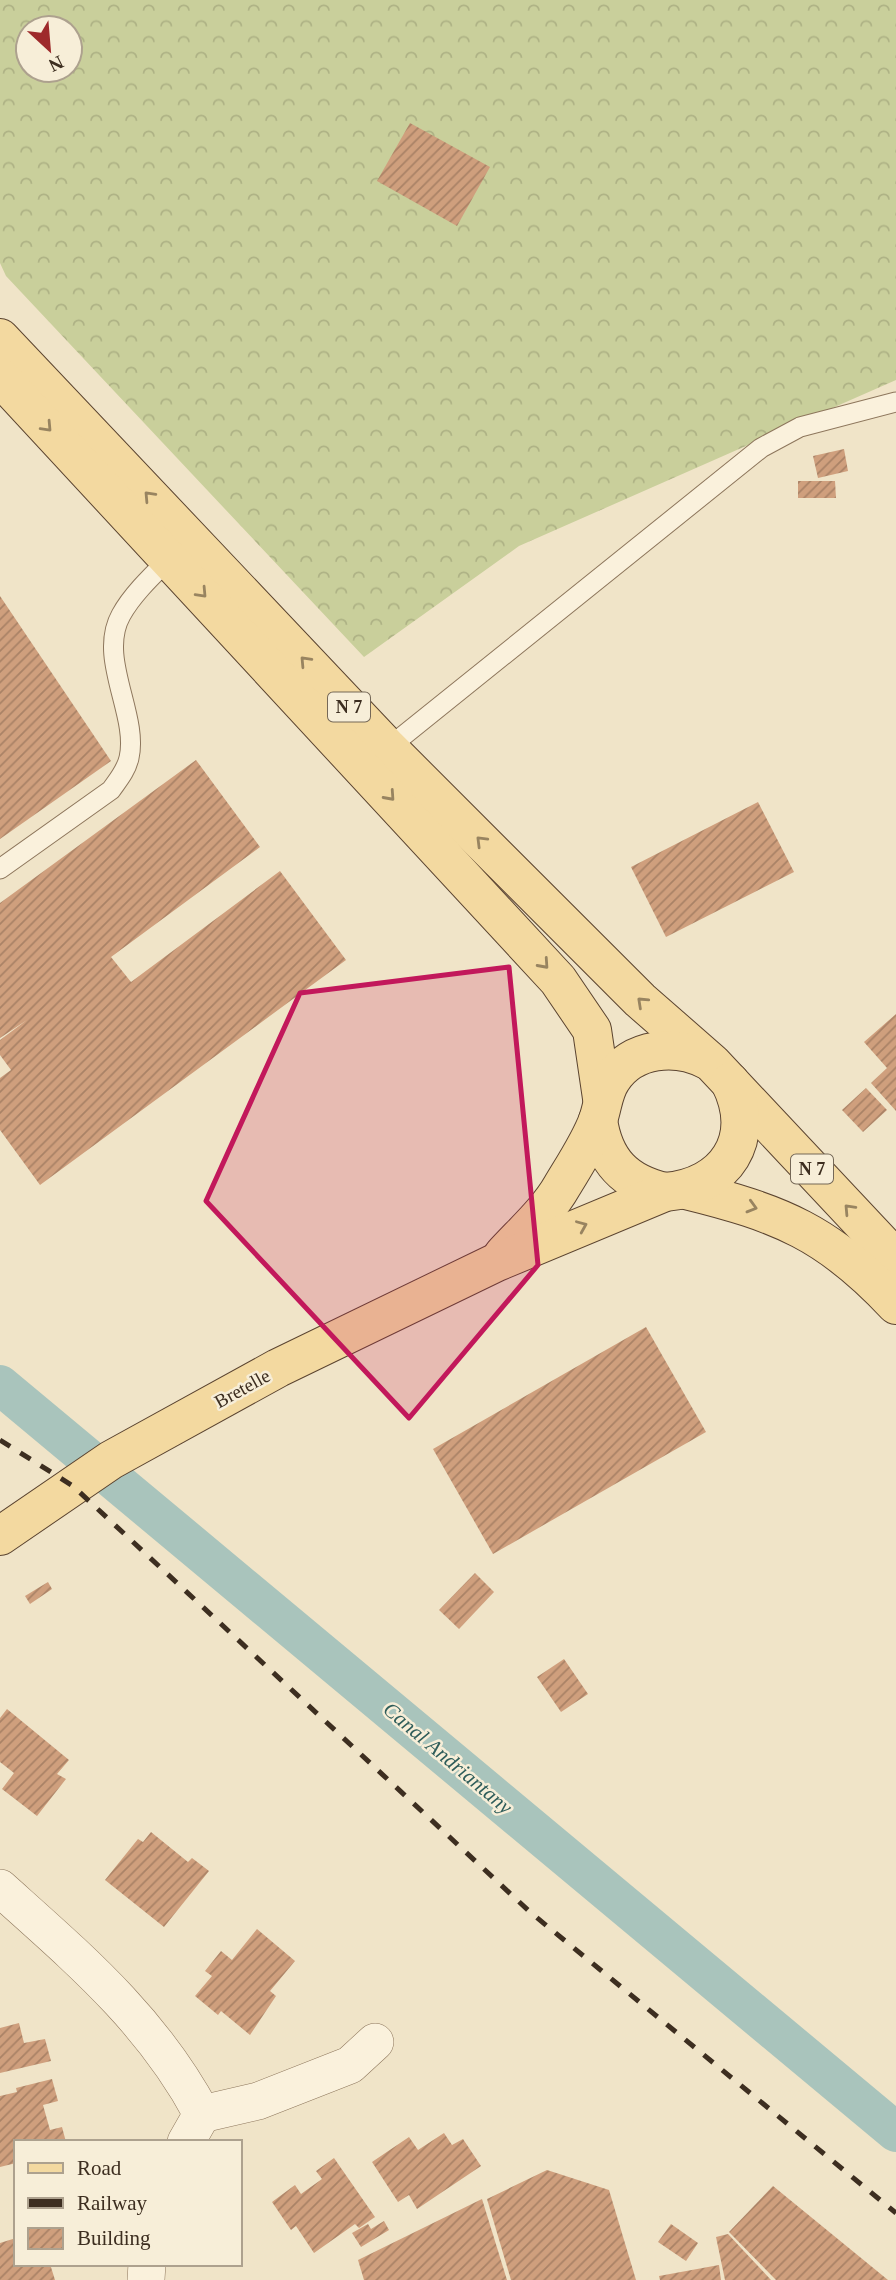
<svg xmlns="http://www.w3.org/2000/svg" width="896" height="2280" font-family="Georgia,serif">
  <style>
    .forest { fill: url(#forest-crowns); fill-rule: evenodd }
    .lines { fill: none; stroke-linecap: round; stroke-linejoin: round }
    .canal { stroke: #a9c4bc; stroke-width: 40 }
    .building { fill: url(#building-hatch) }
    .lane-casing { stroke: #8d765c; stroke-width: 21 }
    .street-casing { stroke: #8d765c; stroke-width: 38 }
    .primary-casing { stroke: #5b4430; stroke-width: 40 }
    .lane { stroke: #faf1dc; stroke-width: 19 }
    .street { stroke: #faf1dc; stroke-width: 37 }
    .primary { stroke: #f3d9a0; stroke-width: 38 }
    .rail { stroke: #3d2e20; stroke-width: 5; stroke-dasharray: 12 12; stroke-linecap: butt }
    .oneway { stroke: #988460 }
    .marked { fill: #c2185b; fill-opacity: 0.2; stroke: #c2185b; stroke-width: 5; stroke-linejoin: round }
    .labels { text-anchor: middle; stroke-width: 5; stroke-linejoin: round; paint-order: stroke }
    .shield { fill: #f7eed8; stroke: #756857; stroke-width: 2 }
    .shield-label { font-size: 18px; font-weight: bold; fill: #3d2e20 }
    .street-label { font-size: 19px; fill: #3d2e20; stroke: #f7eed8 }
    .water-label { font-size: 21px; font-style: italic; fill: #2f5d5a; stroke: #f7eed8 }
  </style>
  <defs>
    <pattern id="forest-crowns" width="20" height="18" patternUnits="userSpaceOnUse" patternTransform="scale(1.75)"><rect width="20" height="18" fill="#c9cf9b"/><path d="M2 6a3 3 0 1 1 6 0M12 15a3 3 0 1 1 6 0" fill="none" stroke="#aeb285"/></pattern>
    <pattern id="building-hatch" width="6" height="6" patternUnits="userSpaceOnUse" patternTransform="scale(1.75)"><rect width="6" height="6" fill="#cf9f7d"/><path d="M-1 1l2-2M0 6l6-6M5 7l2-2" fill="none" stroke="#a98266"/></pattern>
  </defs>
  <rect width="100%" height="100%" fill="#f0e4c8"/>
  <path class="forest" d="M 0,0 L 896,0 L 896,380 L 519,546 L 364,657 L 6,276 L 0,263 ZM 28,28 L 70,28 L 70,70 L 28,70 Z"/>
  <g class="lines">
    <polyline class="canal" points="0,1385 896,2132"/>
  </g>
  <g class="building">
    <polygon points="410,123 490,167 457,226 377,181"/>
    <polygon points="844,449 848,471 818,478 813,456"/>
    <polygon points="798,481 835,481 836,498 798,498"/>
    <polygon points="0,596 111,761 0,839"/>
    <polygon points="196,760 260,847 111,957 131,982 280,871 346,960 40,1185 0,1130 0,1078 11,1070 0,1055 0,1040 27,1020 0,1038 0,903"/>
    <polygon points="758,802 794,872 666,937 631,867"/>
    <polygon points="896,1014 896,1111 871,1083 887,1068 864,1042"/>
    <polygon points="866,1088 887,1110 863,1132 842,1110"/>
    <polygon points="646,1327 706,1432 493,1554 433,1449"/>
    <polygon points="475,1573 494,1592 459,1629 439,1610"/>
    <polygon points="48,1582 52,1589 30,1604 25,1596"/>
    <polygon points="564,1659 588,1694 561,1712 537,1677"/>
    <polygon points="7,1709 69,1760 57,1774 66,1779 37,1816 2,1789 14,1773 0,1762 0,1718"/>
    <polygon points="151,1832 188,1862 192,1858 209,1871 164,1927 105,1880 138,1839 143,1842"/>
    <polygon points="257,1929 295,1961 270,1991 276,1996 250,2035 221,2011 218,2015 195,1996 212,1976 205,1971 221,1951 232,1960"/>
    <polygon points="19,2023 24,2043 45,2039 51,2061 0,2073 0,2028"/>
    <polygon points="52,2079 58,2101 43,2105 50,2130 62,2127 66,2142 16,2142 16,2163 0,2167 0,2096 17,2092 16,2088"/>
    <polygon points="444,2133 452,2145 463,2139 481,2166 417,2209 409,2195 398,2202 372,2162 409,2137 418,2150"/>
    <polygon points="334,2158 375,2217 359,2228 355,2224 314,2253 296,2226 291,2230 272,2202 295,2185 301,2194 322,2179 316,2171"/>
    <polygon points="547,2170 609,2190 636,2280 511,2280 487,2199"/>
    <polygon points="773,2186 888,2280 776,2280 729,2232"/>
    <polygon points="482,2199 507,2280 364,2280 358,2260"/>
    <polygon points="384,2221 389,2230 361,2247 352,2233 368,2224 371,2229"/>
    <polygon points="671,2224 698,2243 686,2261 658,2242"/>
    <polygon points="728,2234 771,2280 725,2280 716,2237"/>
    <polygon points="16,2238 16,2264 50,2264 55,2280 0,2280 0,2243"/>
    <polygon points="719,2265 721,2280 660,2280 659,2276"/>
  </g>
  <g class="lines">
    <defs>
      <g id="lane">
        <polyline points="383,752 761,448 800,427 896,402"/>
        <path d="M 0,869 L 111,790 C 118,780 126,771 129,758 C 139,715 97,658 121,615 C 133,593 156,572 174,554"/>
      </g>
      <g id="street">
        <path d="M 0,1888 C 79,1959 152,2020 202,2114"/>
        <polyline points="186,2142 202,2114 258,2101 350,2065 375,2042"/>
        <polyline points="146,2280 147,2264"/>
      </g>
      <g id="primary">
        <polyline points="0,338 388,748 640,1000 712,1063 896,1259"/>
        <polyline points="0,377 558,980 592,1030 602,1098"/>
        <path d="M 598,1120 C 604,1161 625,1183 665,1192"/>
        <path d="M 686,1190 C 780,1213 829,1233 896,1305"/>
        <path d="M 503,1255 C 522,1234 548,1211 562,1186 C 574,1166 590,1142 598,1120 C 603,1106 603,1092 612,1079 C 633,1047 676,1044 707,1060"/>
        <path d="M 0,1536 L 111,1460 L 278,1368 L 497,1262 L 665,1192 C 726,1187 758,1139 730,1082"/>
      </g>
    </defs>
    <use href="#lane" class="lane-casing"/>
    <use href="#street" class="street-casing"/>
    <use href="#primary" class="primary-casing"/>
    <use href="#lane" class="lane"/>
    <use href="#street" class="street"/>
    <use href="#primary" class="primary"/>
    <polyline class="rail" points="0,1440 73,1486 530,1912 896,2213"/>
  </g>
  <defs><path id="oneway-chevron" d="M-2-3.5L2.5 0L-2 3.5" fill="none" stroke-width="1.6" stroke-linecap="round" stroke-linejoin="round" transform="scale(1.75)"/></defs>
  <g class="oneway">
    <use href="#oneway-chevron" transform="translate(47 427) rotate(47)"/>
    <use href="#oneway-chevron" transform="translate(149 496) rotate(-133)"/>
    <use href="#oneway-chevron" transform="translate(202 593) rotate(47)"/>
    <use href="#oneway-chevron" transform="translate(305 661) rotate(-133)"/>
    <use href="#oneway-chevron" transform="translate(390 796) rotate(48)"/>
    <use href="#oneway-chevron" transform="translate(481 841) rotate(-135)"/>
    <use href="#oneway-chevron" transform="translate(544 964) rotate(48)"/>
    <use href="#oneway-chevron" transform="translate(642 1002) rotate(-137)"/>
    <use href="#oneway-chevron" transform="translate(752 1207) rotate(16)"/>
    <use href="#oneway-chevron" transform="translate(849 1209) rotate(-133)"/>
    <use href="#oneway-chevron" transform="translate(582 1226) rotate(-23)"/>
  </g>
  <path class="marked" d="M 509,967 L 538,1265 L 409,1418 L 206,1201 L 300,993 Z"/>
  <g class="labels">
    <g class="shield">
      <rect x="328" y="692.5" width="42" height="29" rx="5"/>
      <rect x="791" y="1154.5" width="42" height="29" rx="5"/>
    </g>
    <g class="shield-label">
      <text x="349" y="713">N 7</text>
      <text x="812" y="1175">N 7</text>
    </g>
    <g class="street-label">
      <text transform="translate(242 1388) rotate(-29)" y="7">Bretelle</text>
    </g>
    <g class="water-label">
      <text transform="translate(448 1758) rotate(40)" y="7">Canal Andriantany</text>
    </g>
  </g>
  <rect x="14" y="2140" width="228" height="126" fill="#f7eed8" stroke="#ada18e" stroke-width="2"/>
  <rect x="28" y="2163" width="35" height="10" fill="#f3d9a0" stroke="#ada18e" stroke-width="2"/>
  <text x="77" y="2175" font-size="21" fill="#3d2e20">Road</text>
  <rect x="28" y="2198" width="35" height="10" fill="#3d2e20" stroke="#ada18e" stroke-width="2"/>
  <text x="77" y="2210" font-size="21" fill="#3d2e20">Railway</text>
  <rect x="28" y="2228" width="35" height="21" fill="url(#building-hatch)" stroke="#ada18e" stroke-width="2"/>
  <text x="77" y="2245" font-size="21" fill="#3d2e20">Building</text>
  <g transform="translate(49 49) rotate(154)"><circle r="33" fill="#f7eed8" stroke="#ada18e" stroke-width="2"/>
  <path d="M0-5L12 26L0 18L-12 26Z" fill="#9e2a2b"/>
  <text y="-10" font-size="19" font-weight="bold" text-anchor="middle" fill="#3d2e20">N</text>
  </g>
</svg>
